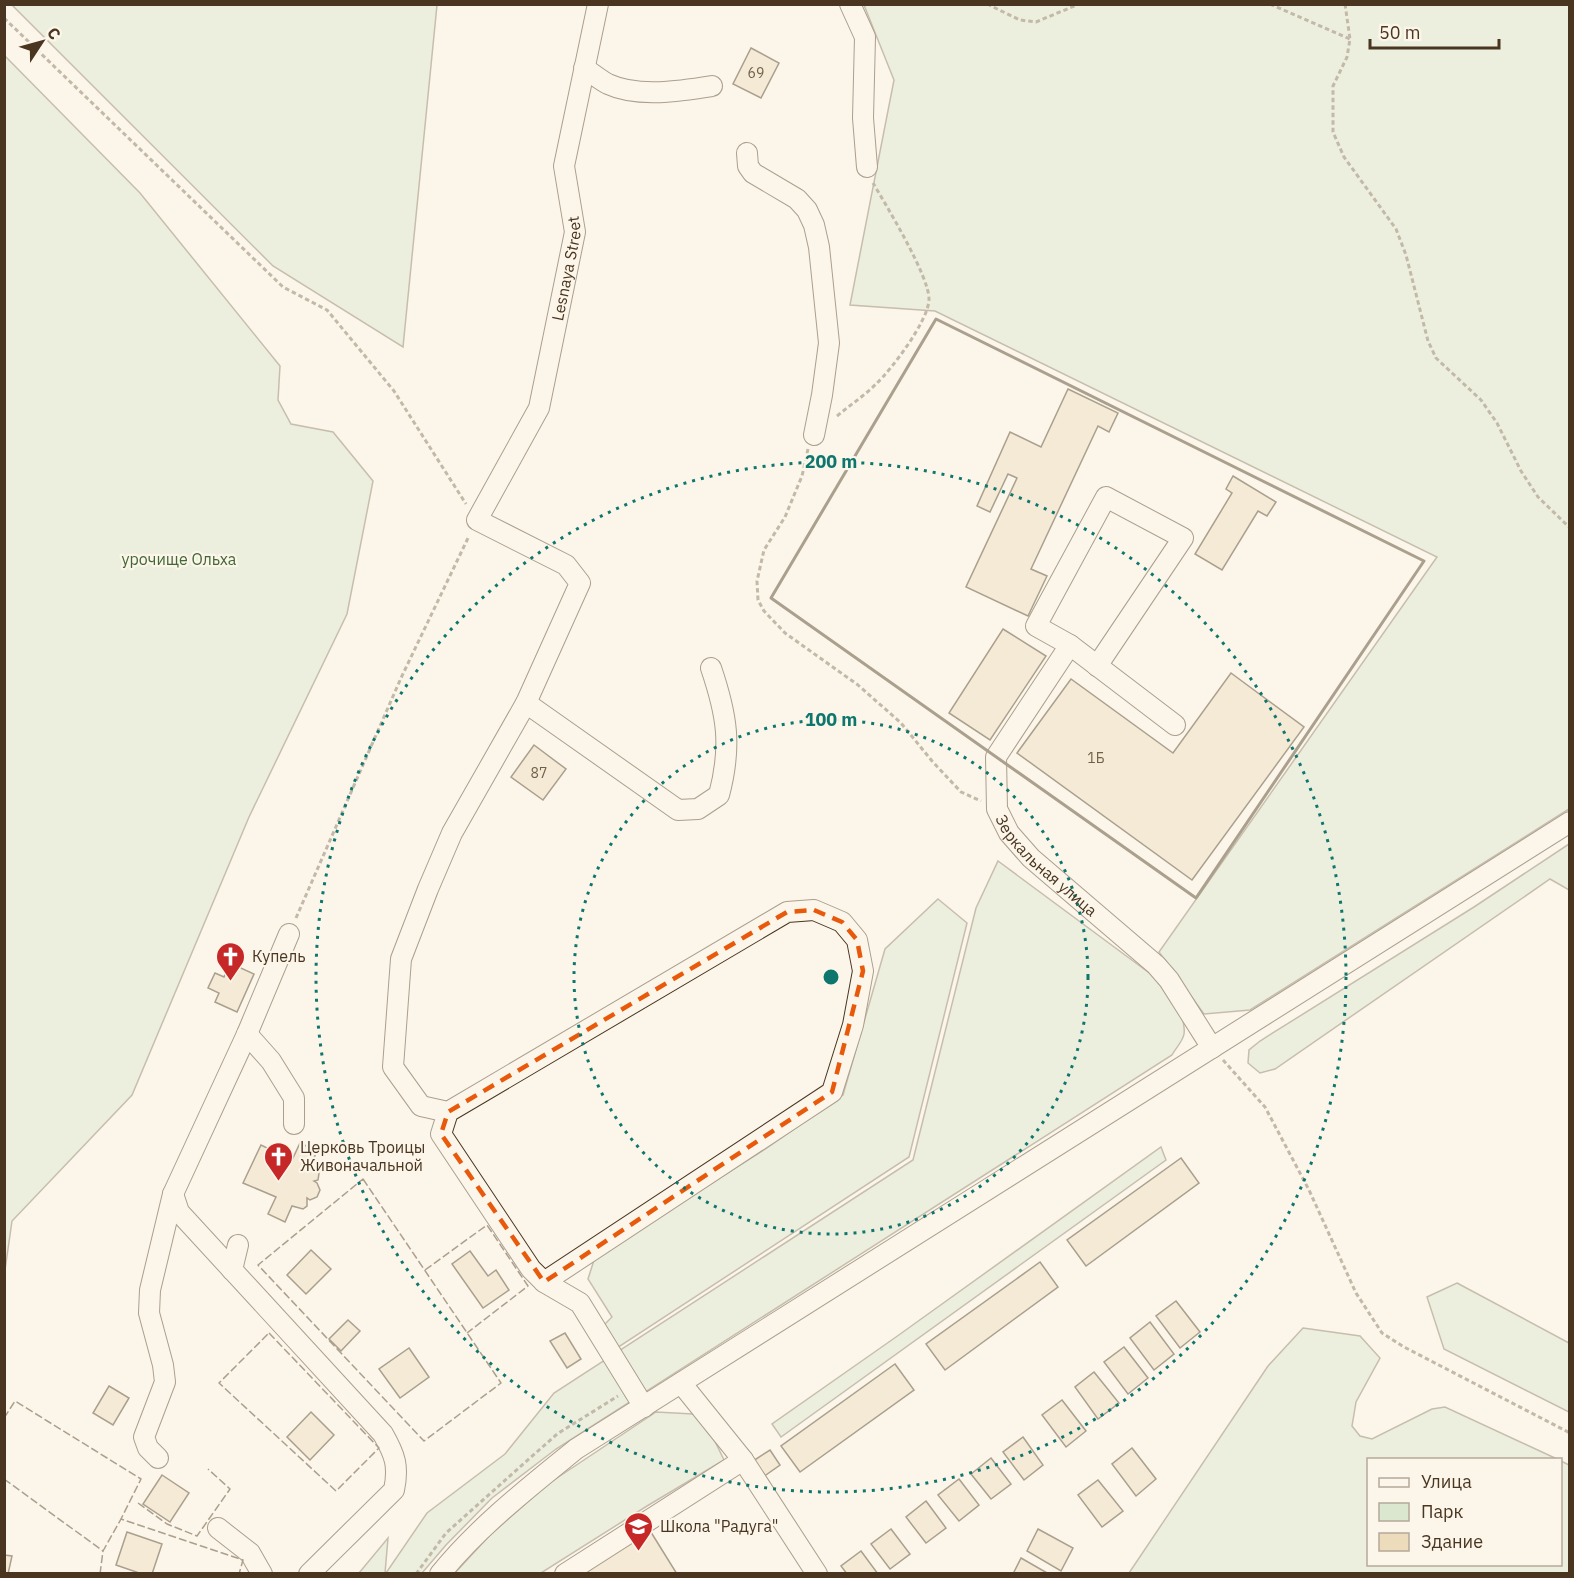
<svg xmlns="http://www.w3.org/2000/svg" width="1574" height="1578" font-family="'IBM Plex Sans',sans-serif">
  <style>
    .green { fill: #dce7d0; stroke: #887966; stroke-width: 1.5 }
    .building { fill: #ecdcbc; stroke: #4a3520; stroke-width: 1.5 }
    .lines { fill: none; stroke-linecap: round; stroke-linejoin: round }
    .minor-casing { stroke: #4a3520; stroke-width: 22 }
    .path { stroke: #7f6f5c; stroke-width: 3; stroke-dasharray: 4.5 3; stroke-linecap: butt }
    .minor { stroke: #fbf6e9; stroke-width: 20 }
    .fence { stroke: #4a3520; stroke-width: 1.5; stroke-dasharray: 8 3; stroke-linecap: butt }
    .wall { stroke: #4a3520; stroke-width: 3 }
    .marked { fill: none; stroke: #e8590c; stroke-width: 4.5; stroke-dasharray: 12 8; stroke-linejoin: round }
    .ring { fill: none; stroke: #0f766e; stroke-width: 3; stroke-dasharray: 3 6 }
    .labels { text-anchor: middle; stroke-width: 4.5; stroke-linejoin: round; paint-order: stroke }
    .number-label { font-size: 14px; fill: #725f47 }
    .street-label { font-size: 16px; fill: #4a3520; stroke: #fbf6e9 }
    .park-label { font-size: 16px; fill: #436837; stroke: #fbf6e9 }
    .poi-label { font-size: 16px; fill: #4a3520; stroke: #fbf6e9; text-anchor: start }
    .centre { fill: #0f766e; stroke: #fbf6e9; stroke-width: 3 }
    .ring-label { font-size: 18px; text-anchor: middle; font-weight: bold; fill: #0f766e; stroke: #fbf6e9; stroke-width: 4.5; stroke-linejoin: round; paint-order: stroke }
  </style>
  <rect width="100%" height="100%" fill="#fbf6e9"/>
  <g class="green">
    <polygon points="12,5 437,5 403,347 273,266"/>
    <polygon points="864,5 1569,5 1569,809 1250,1010 1204,1014 1159,952 1437,557 935,311 850,305 894,80"/>
    <polygon points="5,56 140,193 280,366 278,400 291,424 333,432 373,481 347,614 249,817 132,1095 12,1221 5,1270"/>
    <polygon points="1569,844 1569,890 1550,879 1275,1069 1260,1073 1248,1063 1249,1050 1260,1041 1474,907"/>
    <path d="M 998,861 L 1152,975 C 1165,990 1187,1012 1184,1034 C 1183,1041 1175,1049 1172,1055 L 556,1449 L 492,1498 L 446,1545 L 422,1573 L 386,1573 L 427,1513 L 505,1454 L 554,1393 L 913,1160 L 976,908 Z"/>
    <polygon points="938,899 967,923 909,1157 617,1348 603,1326 612,1317 588,1279 595,1257 767,1148 843,1095 885,949"/>
    <polygon points="1161,1147 1166,1160 781,1437 772,1424 896,1337"/>
    <polygon points="1457,1283 1569,1343 1569,1412 1444,1349 1427,1297"/>
    <polygon points="1303,1328 1360,1336 1380,1358 1356,1402 1352,1426 1360,1436 1372,1439 1432,1409 1445,1407 1557,1459 1368,1460 1368,1564 1560,1564 1561,1461 1569,1465 1569,1573 1129,1573 1268,1366"/>
    <polygon points="656,1412 693,1414 707,1425 724,1460 647,1506 541,1573 454,1574 490,1535 548,1484"/>
    <polygon points="388,1538 385,1573 359,1573"/>
  </g>
  <g class="building">
    <polygon points="751,48 779,63 761,98 733,84"/>
    <polygon points="1068,389 1118,413 1109,432 1098,426 1031,569 1047,576 1028,616 966,587 1017,478 1008,474 990,512 977,506 1010,432 1041,447"/>
    <polygon points="1233,476 1276,502 1267,516 1258,511 1222,570 1195,554 1232,493 1226,489"/>
    <polygon points="1003,629 1046,656 990,740 949,713"/>
    <polygon points="1231,673 1304,727 1192,880 1017,753 1071,679 1173,753"/>
    <polygon points="534,745 566,769 543,800 511,777"/>
    <polygon points="230,963 254,974 237,1012 215,1002 219,993 208,988 215,973 224,977"/>
    <polygon points="300,1143 317,1151 310,1167 319,1173 318,1180 314,1181 317,1183 320,1190 317,1197 310,1200 307,1198 307,1206 303,1209 292,1206 285,1222 268,1214 276,1197 243,1183 261,1145 292,1160"/>
    <polygon points="1181,1158 1199,1183 1086,1266 1067,1240"/>
    <polygon points="311,1250 331,1269 306,1294 287,1275"/>
    <polygon points="470,1251 488,1276 496,1270 509,1290 483,1308 452,1264"/>
    <polygon points="1040,1262 1058,1287 945,1370 926,1344"/>
    <polygon points="1176,1301 1200,1332 1180,1348 1156,1316"/>
    <polygon points="348,1320 360,1331 341,1351 329,1339"/>
    <polygon points="1150,1322 1174,1354 1154,1370 1130,1338"/>
    <polygon points="565,1333 581,1359 567,1368 550,1341"/>
    <polygon points="1124,1347 1148,1378 1128,1394 1104,1362"/>
    <polygon points="409,1348 429,1377 400,1398 379,1369"/>
    <polygon points="895,1364 914,1390 800,1472 781,1446"/>
    <polygon points="1094,1372 1119,1403 1098,1419 1075,1387"/>
    <polygon points="109,1386 129,1398 113,1425 93,1413"/>
    <polygon points="1062,1400 1086,1431 1066,1447 1042,1415"/>
    <polygon points="311,1412 334,1435 310,1460 287,1437"/>
    <polygon points="1023,1437 1043,1465 1024,1480 1003,1452"/>
    <polygon points="1132,1448 1156,1479 1136,1496 1112,1464"/>
    <polygon points="770,1450 780,1465 763,1477 753,1461"/>
    <polygon points="991,1458 1011,1484 991,1499 971,1474"/>
    <polygon points="162,1475 189,1493 170,1522 143,1504"/>
    <polygon points="959,1479 979,1505 959,1521 938,1495"/>
    <polygon points="1098,1480 1123,1511 1102,1527 1078,1495"/>
    <polygon points="926,1501 946,1528 926,1543 906,1517"/>
    <polygon points="649,1529 677,1574 580,1574"/>
    <polygon points="891,1529 910,1554 890,1569 871,1544"/>
    <polygon points="1038,1529 1073,1548 1061,1571 1027,1551"/>
    <polygon points="127,1532 162,1544 152,1574 142,1574 116,1565"/>
    <polygon points="861,1551 878,1574 847,1574 841,1566"/>
    <polygon points="4,1555 12,1556 8,1574 4,1574"/>
    <polygon points="1021,1558 1049,1574 1013,1574"/>
  </g>
  <g class="lines">
    <defs>
      <g id="minor">
        <polyline points="850,4 865,37 863,118 867,167"/>
        <path d="M 584,68 C 592,73 600,80 608,84 C 638,98 681,91 712,86"/>
        <polyline points="747,153 748,166 753,173 797,199 807,210 814,225 819,247 829,343 822,395 814,435"/>
        <polyline points="1070,645 1036,626 1106,497 1183,538 1097,666"/>
        <path d="M 526,703 L 678,810 L 698,809 L 719,795 C 732,746 727,715 711,668"/>
        <path id="s1" d="M 1175,725 L 1070,645 L 996,757 L 997,809 L 1009,833 L 1031,858 L 1156,965 L 1169,980 L 1212,1048"/>
        <polyline points="247,1034 271,1061 294,1098 294,1124"/>
        <path id="s2" d="M 448,1112 L 441,1134 L 531,1269 L 544,1282 L 832,1092 L 853,1025 L 863,971 L 857,940 L 842,922 L 814,910 L 787,912 L 448,1112 L 421,1106 L 393,1067 L 401,959 L 428,889 L 452,833 L 526,703 L 580,583 L 566,565 L 477,520 L 539,408 L 575,232 L 564,166 L 598,4"/>
        <path d="M 173,1194 L 179,1212 L 383,1434 C 395,1455 399,1466 394,1490 L 309,1574"/>
        <polyline points="232,1270 238,1245"/>
        <polyline points="544,1282 580,1303 644,1407"/>
        <polyline points="681,1383 743,1460 817,1574"/>
        <polyline points="158,1458 148,1448 144,1437 165,1382 163,1365 149,1313 150,1290 173,1194 247,1034 289,934"/>
        <polyline points="218,1528 250,1553 262,1574"/>
        <path d="M 440,1574 C 479,1526 528,1488 576,1449 L 1570,822"/>
        <polyline points="565,1574 743,1460"/>
      </g>
    </defs>
    <use href="#minor" class="minor-casing"/>
    <g class="path">
      <polyline points="987,4 1020,20 1036,22 1079,4"/>
      <polyline points="1270,4 1350,39"/>
      <polyline points="1345,4 1350,39 1347,57 1333,86 1333,132 1344,157 1396,229 1406,255 1428,341 1436,358 1481,400 1497,423 1521,471 1538,497 1570,528"/>
      <polyline points="4,18 283,287 327,310 394,391 466,504"/>
      <path d="M 837,416 C 850,405 864,396 876,384 C 892,369 929,320 929,299 C 929,276 886,205 873,183"/>
      <polyline points="808,449 802,476 785,517 764,550 757,581 758,600 764,611 785,633 858,685 901,723 932,761 961,792 981,801"/>
      <polyline points="296,918 401,678 469,536"/>
      <polyline points="1223,1060 1265,1107 1309,1190 1356,1293 1382,1333 1404,1347 1570,1433"/>
      <polyline points="416,1574 446,1533 557,1434 618,1396"/>
    </g>
    <use href="#minor" class="minor"/>
    <g class="fence">
      <polygon points="363,1179 501,1383 424,1441 258,1265"/>
      <polyline points="425,1270 487,1225 528,1286 467,1333"/>
      <polygon points="269,1333 379,1448 336,1491 219,1383"/>
      <polyline points="4,1418 15,1401 141,1479 121,1519"/>
      <polyline points="4,1479 103,1551"/>
      <polyline points="138,1503 167,1524 197,1536 230,1489 208,1469"/>
      <polyline points="100,1574 103,1551 121,1519 243,1560 239,1574"/>
    </g>
    <polygon class="wall" points="936,319 1424,561 1196,898 771,598"/>
  </g>
  <path d="M0 0H1574V1578H0ZM 814,910 L 842,922 L 857,940 L 863,971 L 832,1092 L 544,1282 L 441,1134 L 448,1112 L 787,912 Z" fill="#fbf6e9" fill-opacity=".55" fill-rule="evenodd"/>
  <path class="marked" d="M 814,910 L 842,922 L 857,940 L 863,971 L 832,1092 L 544,1282 L 441,1134 L 448,1112 L 787,912 Z"/>
  <g class="ring">
    <circle cx="831" cy="977" r="257"/>
    <circle cx="831" cy="977" r="515"/>
  </g>
  <defs>
    <symbol id="church-pin" viewBox="-11 -11 22 30"><path d="M0 17L-7.5 6A9.5 9.5 0 1 1 7.5 6Z" fill="#c62828" stroke="#fbf6e9"/><path d="M-1.2-6h2.4v3.5h3.3v2.4h-3.3V6h-2.4V-.1h-3.3v-2.4h3.3Z" fill="#fff"/></symbol>
    <symbol id="school-pin" viewBox="-11 -11 22 30"><path d="M0 17L-7.5 6A9.5 9.5 0 1 1 7.5 6Z" fill="#c62828" stroke="#fbf6e9"/><path d="M0-5L7-2L0 1L-7-2ZM-4 1L0 2.5L4 1V4Q0 6-4 4Z" fill="#fff"/></symbol>
  </defs>
  <g fill-rule="evenodd">
    <use href="#church-pin" x="214" y="940" width="33" height="45"/>
    <use href="#church-pin" x="262" y="1140" width="33" height="45"/>
    <use href="#school-pin" x="622" y="1510" width="33" height="45"/>
  </g>
  <g class="labels">
    <g class="number-label">
      <text x="756" y="78">69</text>
      <text x="1096" y="763">1Б</text>
      <text x="539" y="778">87</text>
    </g>
    <g class="street-label">
      <text dy="6" stroke="none"><textPath href="#s2" startOffset="2174">Lesnaya Street</textPath></text>
      <text dy="6" stroke="none"><textPath href="#s1" startOffset="394">Зеркальная улица</textPath></text>
    </g>
    <g class="park-label">
      <text x="179" y="565">урочище Ольха</text>
    </g>
    <g class="poi-label">
      <text x="252" y="962">Купель</text>
      <text x="300" y="1153">Церковь Троицы<tspan x="300" dy="18">Живоначальной</tspan></text>
      <text x="660" y="1532">Школа "Радуга"</text>
    </g>
  </g>
  <circle cx="831" cy="977" r="9" class="centre"/>
  <g class="ring-label">
    <text x="831" y="468">200 m</text>
    <text x="831" y="726">100 m</text>
  </g>
  <rect width="1574" height="1578" fill="none" stroke="#4a3520" stroke-width="12"/>
  <rect x="1367" y="1458" width="195" height="108" fill="#fbf6e9" stroke="#b4a999" stroke-width="1.5"/>
  <rect x="1379" y="1478" width="30" height="9" fill="#fbf6e9" stroke="#b4a999" stroke-width="1.5"/>
  <text x="1421" y="1488" font-size="18" fill="#4a3520">Улица</text>
  <rect x="1379" y="1503" width="30" height="18" fill="#dce7d0" stroke="#b4a999" stroke-width="1.5"/>
  <text x="1421" y="1518" font-size="18" fill="#4a3520">Парк</text>
  <rect x="1379" y="1533" width="30" height="18" fill="#ecdcbc" stroke="#b4a999" stroke-width="1.5"/>
  <text x="1421" y="1548" font-size="18" fill="#4a3520">Здание</text>
  <g transform="translate(42 42) rotate(54)" stroke="#fbf6e9" stroke-width="4.5" paint-order="stroke">
  <path d="M0-4.5L10 22L0 15L-10 22Z" fill="#4a3520"/>
  <text y="-9" font-size="16" font-weight="bold" text-anchor="middle" fill="#4a3520">С</text>
  </g>
  <path d="M1370 39v9h129v-9" fill="none" stroke="#4a3520" stroke-width="3"/>
  <text x="1379" y="39" font-size="18" fill="#4a3520" stroke="#fbf6e9" stroke-width="4.5" paint-order="stroke">50 m</text>
</svg>
